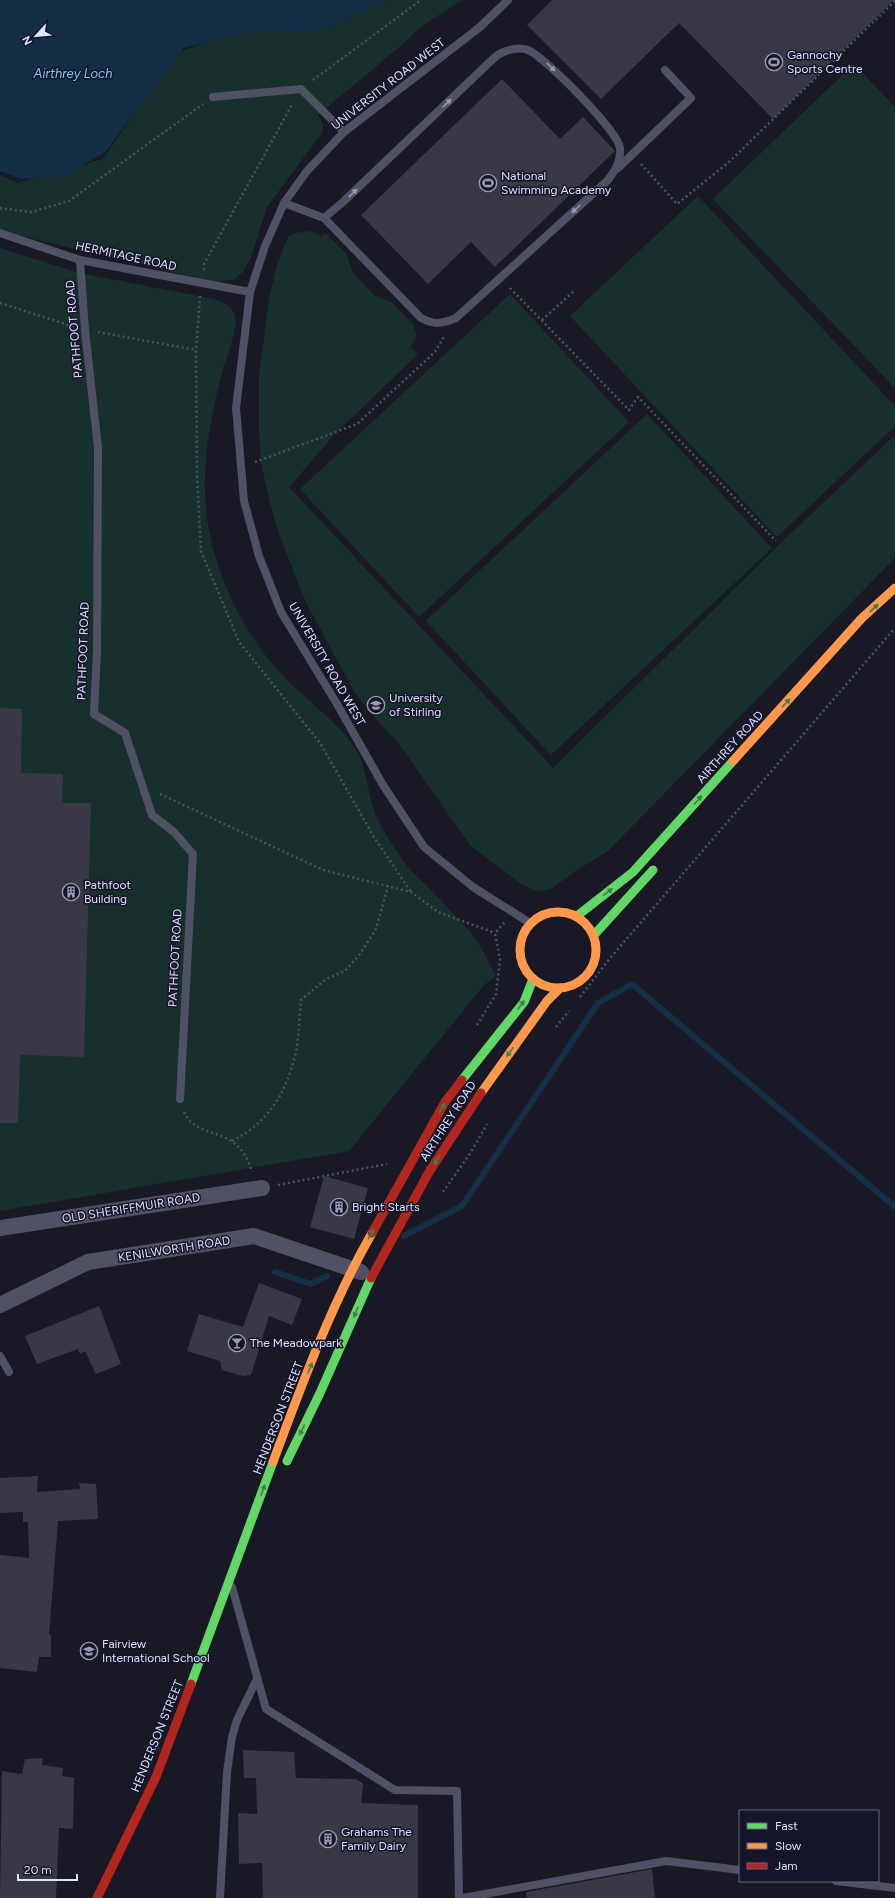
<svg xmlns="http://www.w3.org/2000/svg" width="895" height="1898" font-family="Figtree,sans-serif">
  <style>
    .green { fill: #18302d }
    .water { fill: #142e46 }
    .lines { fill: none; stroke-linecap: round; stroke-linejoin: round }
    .stream { stroke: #142e46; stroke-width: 6 }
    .building { fill: #383846 }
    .path { stroke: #48555e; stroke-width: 2.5; stroke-dasharray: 2 3; stroke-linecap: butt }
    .lane { stroke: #4f5264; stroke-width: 8 }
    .street { stroke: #4f5264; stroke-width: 16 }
    .fast { stroke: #63d668; stroke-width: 9 }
    .slow { stroke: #ff974d; stroke-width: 9 }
    .jam { stroke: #b3261e; stroke-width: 9 }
    .oneway { fill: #989ab0 }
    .oneway2 { fill: #3f7f4c }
    .labels { text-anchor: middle; stroke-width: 3; stroke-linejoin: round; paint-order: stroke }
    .poi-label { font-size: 12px; fill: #e0e2fc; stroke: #14142a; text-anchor: start }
    .street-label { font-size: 12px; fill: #e0e2fc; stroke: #14142a }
    .water-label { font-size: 13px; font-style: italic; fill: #79cef2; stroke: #14142a }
  </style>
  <rect width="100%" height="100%" fill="#191925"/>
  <g class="green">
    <polygon points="387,0 462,0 419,28 403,44 318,115 323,125 322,133 267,207 250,260 243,272 233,280 214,282 0,231 0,175 18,183 103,159 175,54 235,31 321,31"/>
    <polygon points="854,64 895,107 895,388 713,199"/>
    <polygon points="698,196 895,406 895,426 777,537 570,316"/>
    <polygon points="312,231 322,237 325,233 346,253 353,273 375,296 391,302 413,324 417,335 411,347 418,354 334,435 289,487 553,768 786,538 895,435 895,558 608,851 577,870 549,890 536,891 521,884 470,845 397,741 371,714 354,691 306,603 279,534 270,503 262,468 259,428 259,377 269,299 277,265 288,237 295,233"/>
    <path d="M 0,248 L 79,273 L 214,299 C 223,302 232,306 235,315 C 238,331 226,358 222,373 C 207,429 197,491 213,548 C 227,599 251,644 288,681 C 310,703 337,721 355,748 C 368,769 367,794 376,816 C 383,832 395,848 405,863 C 410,870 417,877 424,883 C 439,899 456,915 470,932 C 481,944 488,962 496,976 L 484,985 L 349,1151 L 0,1211 Z"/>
    <polygon points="510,294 629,422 419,617 300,489"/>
    <polygon points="647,414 772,548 551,755 426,621"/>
  </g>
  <polygon class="water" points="0,0 387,0 321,31 246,32 184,48 105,152 63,176 21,179 0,171"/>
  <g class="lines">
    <g class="stream">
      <polyline points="404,1236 462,1206 598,1003 632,984 895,1207"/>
      <polyline points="275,1272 311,1284 327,1276"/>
    </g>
  </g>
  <g class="building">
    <polygon points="552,0 894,0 773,119 679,23 601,99 527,25"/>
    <polygon points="502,79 560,139 583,117 615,151 495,267 471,242 428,284 361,215"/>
    <polygon points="0,708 22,709 21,773 63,774 62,803 91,803 84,1057 20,1055 18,1123 0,1123"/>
    <polygon points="324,1176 368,1188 354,1239 310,1227"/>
    <polygon points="259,1283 302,1299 292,1325 269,1316 251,1375 243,1376 222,1370 220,1361 187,1351 199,1314 243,1327"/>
    <polygon points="99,1306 121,1364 96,1374 85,1351 80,1354 78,1349 37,1364 25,1336"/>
    <polygon points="38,1476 37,1492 80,1489 79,1483 96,1484 98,1519 58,1521 49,1635 51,1635 51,1657 39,1657 37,1672 0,1668 0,1555 29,1558 28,1522 23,1522 23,1512 0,1513 0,1478"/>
    <polygon points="243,1750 294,1752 296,1778 355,1779 363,1783 361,1803 418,1805 418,1898 263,1898 262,1863 239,1864 238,1813 257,1814 256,1778 244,1778"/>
    <polygon points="43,1758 42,1765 63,1768 62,1776 74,1778 73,1829 59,1828 56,1898 0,1898 2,1771 22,1774 25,1759"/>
    <polygon points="652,1869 655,1898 527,1898 526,1892"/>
  </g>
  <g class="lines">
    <g class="path">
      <polyline points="313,80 421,0"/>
      <polyline points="641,164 677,204 729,162 895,1"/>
      <polyline points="0,208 31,212 69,201 203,104"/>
      <polyline points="204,270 204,264 293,103"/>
      <polyline points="510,288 629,410 638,397 776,541"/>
      <polyline points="200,296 196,350 197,476 201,551 239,642 320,743 374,837 411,892"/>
      <polyline points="0,303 72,326"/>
      <polyline points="542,320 574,291"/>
      <polyline points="98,332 196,350"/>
      <polyline points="255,462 357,424 435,352 445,335"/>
      <polyline points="160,794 323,870 411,892 438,912 495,933"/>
      <polyline points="580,997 611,957 895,628"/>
      <polyline points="477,1025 496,994 500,959 495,933 505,922"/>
      <polyline points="556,1027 569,1011"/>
      <path d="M 184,1112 C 200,1144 237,1121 252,1172"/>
      <path d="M 232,1141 C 270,1121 286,1093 296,1052 C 299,1035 299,1017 301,1000 L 326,979 L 345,971 L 360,954 L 376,929 L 388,886"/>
      <polyline points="278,1185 387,1164"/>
      <polyline points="443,1192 471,1152 487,1124"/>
    </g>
    <g class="lane">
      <polyline points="508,0 480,27 344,132 307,171 284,203 265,246 250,292 236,408 244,501 259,556 281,612 337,704 383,785 424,847 473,887 530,923"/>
      <polyline points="213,97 301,89 344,132"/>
      <polyline points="618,168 691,98 665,70"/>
      <path d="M 284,203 L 324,218 L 421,318 C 434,325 442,324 456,318 L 607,181 C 615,171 621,162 620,148 C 618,131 545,57 528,50 C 517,46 502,51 494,58 L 343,202 L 324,218"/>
      <polyline points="0,233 80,260 250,292"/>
      <polyline points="80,260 85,330 98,448 97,650 94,714 125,733 152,815 174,832 193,854 180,1099"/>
      <polyline points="0,1356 9,1372"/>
      <polyline points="232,1587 266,1709 395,1790 457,1791 459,1898"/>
      <polyline points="836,1881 895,1888"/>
      <polyline points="220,1898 227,1772 232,1737 237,1720 257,1679"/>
      <polyline points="463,1898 666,1861 740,1870"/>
    </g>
    <g class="street">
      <polyline points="0,1228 262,1188"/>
      <polyline points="0,1305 88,1262 254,1236 361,1272"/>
    </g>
    <g class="fast">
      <polyline points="577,916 633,872 733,761"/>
      <polyline points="594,935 653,870"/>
      <polyline points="462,1080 524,1002 533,979"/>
      <polyline points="287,1461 320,1393 371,1278"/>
      <polyline points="191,1684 273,1462"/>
    </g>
    <g class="slow">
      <polyline points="733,761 862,618 895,588"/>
      <circle cx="558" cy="950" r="38"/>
      <polyline points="481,1093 547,1001 560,988"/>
      <path d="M 273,1462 C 302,1384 331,1305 372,1233"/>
    </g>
    <g class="jam">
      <polyline points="372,1233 445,1102 462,1080"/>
      <polyline points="371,1278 429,1172 481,1093"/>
      <polyline points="97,1898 156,1777 191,1684"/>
    </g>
  </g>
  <defs><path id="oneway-solid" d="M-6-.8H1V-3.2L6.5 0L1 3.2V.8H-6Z"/></defs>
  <g class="oneway">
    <use href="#oneway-solid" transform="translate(551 67) rotate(45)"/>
    <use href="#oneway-solid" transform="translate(447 103) rotate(-44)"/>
    <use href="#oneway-solid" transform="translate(353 193) rotate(-44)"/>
    <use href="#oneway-solid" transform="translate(576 209) rotate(138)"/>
  </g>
  <g class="oneway2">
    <use href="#oneway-solid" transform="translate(874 608) rotate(-43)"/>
    <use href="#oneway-solid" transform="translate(786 703) rotate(-48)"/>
    <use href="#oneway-solid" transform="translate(698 800) rotate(-48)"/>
    <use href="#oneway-solid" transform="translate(608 892) rotate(-38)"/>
    <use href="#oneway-solid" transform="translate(521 1005) rotate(-55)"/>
    <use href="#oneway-solid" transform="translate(510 1052) rotate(126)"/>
    <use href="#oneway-solid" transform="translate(442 1108) rotate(-60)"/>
    <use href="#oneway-solid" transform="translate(437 1160) rotate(122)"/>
    <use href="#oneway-solid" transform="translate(371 1234) rotate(-61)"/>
    <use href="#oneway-solid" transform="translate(356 1312) rotate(114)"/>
    <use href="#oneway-solid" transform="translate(310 1368) rotate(-67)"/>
    <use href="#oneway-solid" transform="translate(302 1430) rotate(116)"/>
    <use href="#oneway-solid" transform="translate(263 1490) rotate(-70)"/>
  </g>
  <defs>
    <symbol id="stadium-ring" viewBox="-11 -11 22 22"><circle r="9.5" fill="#14142a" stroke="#9a9cb1" stroke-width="1.5"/><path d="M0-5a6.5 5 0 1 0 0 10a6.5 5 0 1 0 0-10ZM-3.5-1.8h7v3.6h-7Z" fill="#9a9cb1"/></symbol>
    <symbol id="university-ring" viewBox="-11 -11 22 22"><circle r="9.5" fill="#14142a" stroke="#9a9cb1" stroke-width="1.5"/><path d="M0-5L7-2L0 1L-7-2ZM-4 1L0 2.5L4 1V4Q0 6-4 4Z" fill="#9a9cb1"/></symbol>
    <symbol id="building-ring" viewBox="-11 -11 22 22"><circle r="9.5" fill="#14142a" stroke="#9a9cb1" stroke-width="1.5"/><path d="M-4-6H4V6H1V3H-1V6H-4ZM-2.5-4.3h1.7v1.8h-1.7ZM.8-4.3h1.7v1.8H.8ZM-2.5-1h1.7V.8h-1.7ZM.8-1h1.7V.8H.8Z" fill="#9a9cb1"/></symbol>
    <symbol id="bar-ring" viewBox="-11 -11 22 22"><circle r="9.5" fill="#14142a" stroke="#9a9cb1" stroke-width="1.5"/><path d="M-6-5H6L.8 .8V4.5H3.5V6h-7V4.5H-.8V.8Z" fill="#9a9cb1"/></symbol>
    <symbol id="school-ring" viewBox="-11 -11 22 22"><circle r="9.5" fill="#14142a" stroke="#9a9cb1" stroke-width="1.5"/><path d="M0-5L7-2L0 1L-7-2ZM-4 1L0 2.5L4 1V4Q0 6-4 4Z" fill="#9a9cb1"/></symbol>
  </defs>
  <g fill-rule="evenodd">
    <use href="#stadium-ring" x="764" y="52" width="20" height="20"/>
    <use href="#stadium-ring" x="478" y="173" width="20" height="20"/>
    <use href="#university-ring" x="366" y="695" width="20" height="20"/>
    <use href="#building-ring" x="61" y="882" width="20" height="20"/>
    <use href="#building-ring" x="329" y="1197" width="20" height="20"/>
    <use href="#bar-ring" x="227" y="1333" width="20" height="20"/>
    <use href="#school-ring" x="79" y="1641" width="20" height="20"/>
    <use href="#building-ring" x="318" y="1829" width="20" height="20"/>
  </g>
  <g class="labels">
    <g class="poi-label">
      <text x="787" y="59">Gannochy<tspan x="787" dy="14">Sports Centre</tspan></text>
      <text x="501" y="180">National<tspan x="501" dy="14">Swimming Academy</tspan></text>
      <text x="389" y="702">University<tspan x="389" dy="14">of Stirling</tspan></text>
      <text x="84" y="889">Pathfoot<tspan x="84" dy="14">Building</tspan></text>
      <text x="352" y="1211">Bright Starts</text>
      <text x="250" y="1347">The Meadowpark</text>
      <text x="102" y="1648">Fairview<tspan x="102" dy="14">International School</tspan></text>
      <text x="341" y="1836">Grahams The<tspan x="341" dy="14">Family Dairy</tspan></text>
    </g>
    <g class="street-label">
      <text transform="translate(388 84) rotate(-38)" y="4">UNIVERSITY ROAD WEST</text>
      <text transform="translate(126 256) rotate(12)" y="4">HERMITAGE ROAD</text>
      <text transform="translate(74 329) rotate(-95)" y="4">PATHFOOT ROAD</text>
      <text transform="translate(83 651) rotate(-88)" y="4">PATHFOOT ROAD</text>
      <text transform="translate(327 664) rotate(60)" y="4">UNIVERSITY ROAD WEST</text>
      <text transform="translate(730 747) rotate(-48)" y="4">AIRTHREY ROAD</text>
      <text transform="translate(175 958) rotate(-87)" y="4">PATHFOOT ROAD</text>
      <text transform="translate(448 1121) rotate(-57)" y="4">AIRTHREY ROAD</text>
      <text transform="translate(131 1208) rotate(-9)" y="4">OLD SHERIFFMUIR ROAD</text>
      <text transform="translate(174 1249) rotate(-9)" y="4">KENILWORTH ROAD</text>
      <text transform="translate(278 1418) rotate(-69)" y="4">HENDERSON STREET</text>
      <text transform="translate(157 1736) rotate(-68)" y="4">HENDERSON STREET</text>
    </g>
    <g class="water-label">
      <text x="73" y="78">Airthrey Loch</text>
    </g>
  </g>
  <rect x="739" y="1810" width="140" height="72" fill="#14142a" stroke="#66667e"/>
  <rect x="747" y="1823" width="20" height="6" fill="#63d668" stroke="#66667e"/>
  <text x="775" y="1830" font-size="12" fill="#e0e2fc">Fast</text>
  <rect x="747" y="1843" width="20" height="6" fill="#ff974d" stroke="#66667e"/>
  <text x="775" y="1850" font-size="12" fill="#e0e2fc">Slow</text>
  <rect x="747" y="1863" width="20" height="6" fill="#b3261e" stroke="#66667e"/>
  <text x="775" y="1870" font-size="12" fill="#e0e2fc">Jam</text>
  <g transform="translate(36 36) rotate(243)" stroke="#14142a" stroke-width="3" paint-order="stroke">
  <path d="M0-3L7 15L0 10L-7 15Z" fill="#e0e2fc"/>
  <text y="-6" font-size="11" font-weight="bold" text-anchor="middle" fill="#e0e2fc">N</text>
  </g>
  <path d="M18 1874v6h59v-6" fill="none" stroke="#e0e2fc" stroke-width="2"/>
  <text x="24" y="1874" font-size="12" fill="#e0e2fc" stroke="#14142a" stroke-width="3" paint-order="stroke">20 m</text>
</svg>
